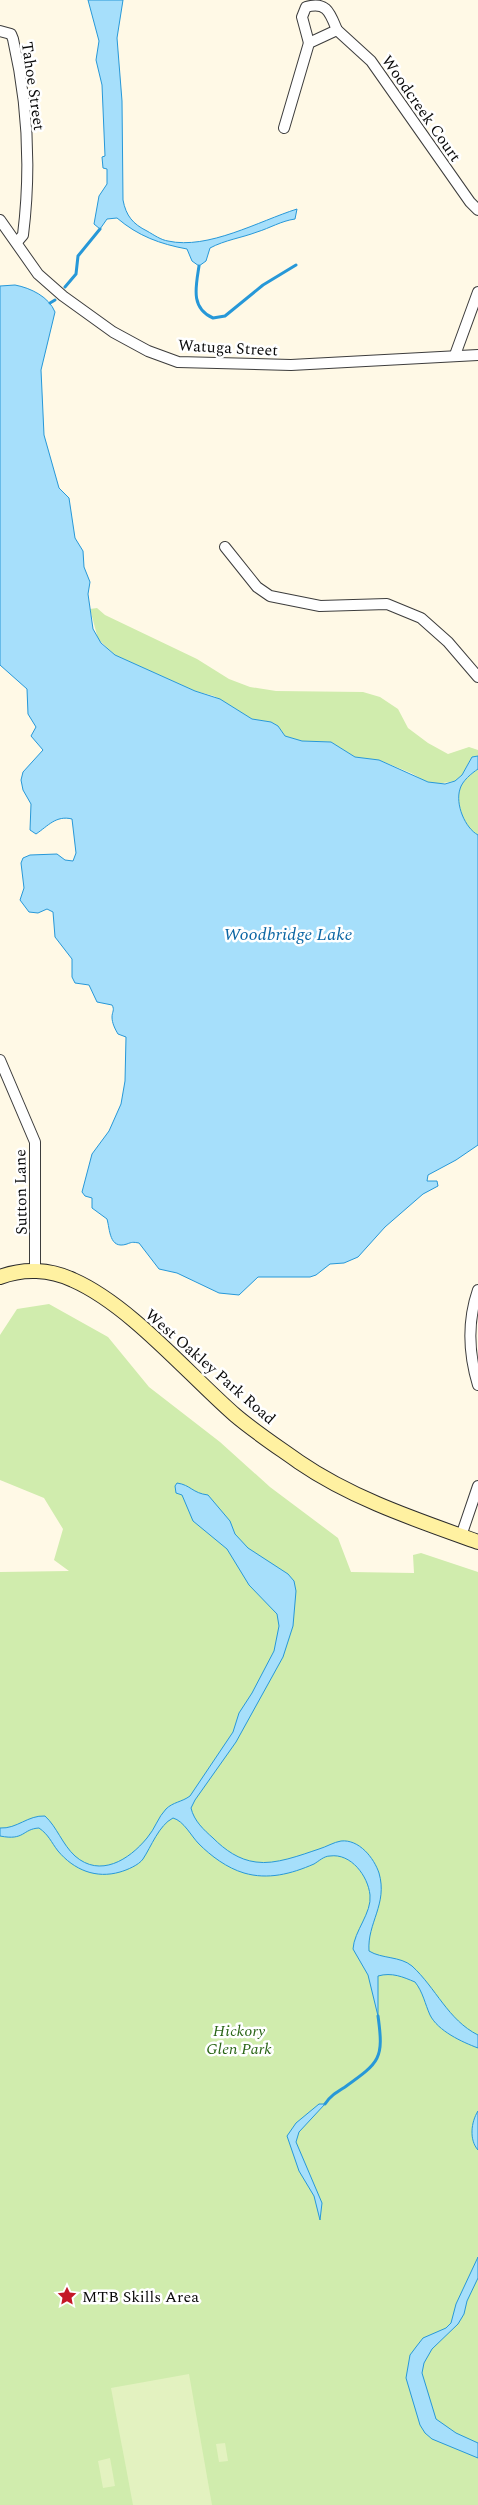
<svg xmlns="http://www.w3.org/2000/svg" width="478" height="2505" font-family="Spectral,serif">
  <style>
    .green { fill: #d0ecad }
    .pitch { fill: #e3f2c0 }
    .water { fill: #a6dffb; stroke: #2798d8 }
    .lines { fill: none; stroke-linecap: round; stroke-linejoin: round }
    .stream { stroke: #2798d8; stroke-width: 3 }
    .street-casing { stroke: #3d3d3d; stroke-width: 12 }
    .secondary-casing { stroke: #2c2c2c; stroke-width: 16 }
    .street { stroke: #fff; stroke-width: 10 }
    .secondary { stroke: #fff1a1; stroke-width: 14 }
    .labels { text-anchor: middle; stroke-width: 5; stroke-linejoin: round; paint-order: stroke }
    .street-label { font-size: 16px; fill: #0a0a0a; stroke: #fff }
    .park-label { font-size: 16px; font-style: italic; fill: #296516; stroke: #fff }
    .poi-label { font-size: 16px; fill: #0a0a0a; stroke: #fff; text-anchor: start }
    .water-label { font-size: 18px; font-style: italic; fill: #0b66a4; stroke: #fff }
  </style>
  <rect width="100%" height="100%" fill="#fff9e6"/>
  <g class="green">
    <polygon points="97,608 105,615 197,659 229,679 250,687 276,691 363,692 380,697 398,709 408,728 428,743 448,754 469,747 478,750 478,756 470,760 462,775 455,781 437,784 425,781 411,773 379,760 355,757 331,742 302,741 285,736 278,726 271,722 252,719 214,696 195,691 115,655 98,639 90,609"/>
    <path d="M 478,769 L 478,835 C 465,828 455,804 460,789 C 462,781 472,774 478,769 Z"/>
    <polygon points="49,1304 108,1337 149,1387 220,1442 270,1487 338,1538 351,1572 414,1573 413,1555 421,1553 478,1572 478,2505 0,2505 0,1572 69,1571 54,1560 63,1529 44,1498 0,1480 0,1335 17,1309"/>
  </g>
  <g class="pitch">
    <polygon points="189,2374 212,2505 133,2505 111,2388"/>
    <polygon points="225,2443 228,2461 219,2462 216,2444"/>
    <polygon points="110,2458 115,2486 103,2488 98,2461"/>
  </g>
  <g class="water">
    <path d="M 88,0 L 123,0 L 117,38 L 122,101 L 123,200 C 126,216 133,224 147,231 C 154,235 161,240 168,241 C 208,250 259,221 297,209 L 295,219 C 281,221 270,228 257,232 C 241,238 225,240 210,248 L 206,261 L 199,266 L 192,261 L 187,249 C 160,244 138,236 117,218 L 107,219 L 100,229 L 94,224 L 99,196 L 107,184 L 107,169 L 103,168 L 102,157 L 105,156 L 102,85 L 96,60 L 99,41 Z"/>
    <path d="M 15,285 C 31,288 49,297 55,312 L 41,370 L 44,435 L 59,488 L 69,498 L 75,538 L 83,551 L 84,567 L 90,582 L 88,594 L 93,629 L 101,643 L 115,655 L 195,691 L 220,699 L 252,719 L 271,722 L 278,726 L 285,736 L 302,741 L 331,742 L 355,757 L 379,760 L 428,782 L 445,784 L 455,781 L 462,775 L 472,757 L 478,756 L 478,769 C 472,773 462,781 460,789 C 455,804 465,828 478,835 L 478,1145 L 456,1160 L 428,1175 L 427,1181 L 437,1181 L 438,1186 L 423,1194 L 385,1227 L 358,1257 L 344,1263 L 330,1264 L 316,1275 L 310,1277 L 258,1277 L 239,1295 L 219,1293 L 177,1273 L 159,1269 L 139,1243 C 133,1242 132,1242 127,1244 C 109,1250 110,1229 107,1219 L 92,1208 L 92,1198 L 85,1196 L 82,1192 L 92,1154 L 109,1131 L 121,1104 L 125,1081 L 126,1037 L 118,1034 C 115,1029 112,1023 112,1017 C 112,1012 115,1010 112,1005 L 97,1002 L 89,985 L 75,983 L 72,977 L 72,959 L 55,937 L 53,912 L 47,909 L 38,913 L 29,912 L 20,900 L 24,888 L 21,863 L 23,858 L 30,855 L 57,854 L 65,860 L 73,861 L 76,853 L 72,819 C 56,815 48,826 36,834 L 30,830 L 31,804 L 23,790 L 21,780 L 23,772 L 43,750 L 31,736 L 36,727 L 28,714 L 27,689 L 0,665 L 0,286 Z"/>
    <path d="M 177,1483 C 191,1485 192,1493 208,1495 L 230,1521 L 235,1534 L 248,1548 L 288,1574 L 294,1581 L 296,1591 L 293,1626 L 283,1657 L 236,1742 L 195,1800 L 191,1808 C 194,1821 204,1830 213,1838 C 225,1850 239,1860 256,1862 C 275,1865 301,1855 319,1849 C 326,1847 334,1842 341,1841 C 359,1839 374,1858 379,1873 C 388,1904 367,1923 369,1951 C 382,1959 400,1956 412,1966 C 436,1988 448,2020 478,2035 L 478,2048 C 462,2042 438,2031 430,2015 C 425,2004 423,1992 415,1982 C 403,1977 392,1972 378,1976 L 378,2016 L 368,1975 L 353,1949 C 354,1931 372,1913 370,1895 C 368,1876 351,1853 330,1856 C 324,1856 319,1861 314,1864 C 291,1874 268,1880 244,1873 C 227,1868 211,1856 199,1844 C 191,1836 184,1821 173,1818 C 159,1825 151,1847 143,1859 C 139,1865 127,1870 120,1872 C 96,1879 74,1870 58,1851 C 51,1842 49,1835 39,1828 C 22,1829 25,1841 0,1836 L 0,1828 C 17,1829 28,1815 45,1816 C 57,1827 62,1844 75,1856 C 100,1878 129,1860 147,1838 C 155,1829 158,1817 166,1809 C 173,1802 182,1802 190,1796 L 233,1732 L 239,1713 L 252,1693 L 274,1651 L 279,1626 L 277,1614 L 249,1585 L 227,1549 L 193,1521 L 182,1495 L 176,1493 L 175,1486 Z"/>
    <polygon points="319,2104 325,2104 299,2132 296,2142 322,2203 320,2220 314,2196 299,2171 287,2136 296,2123"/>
    <path d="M 478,2111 L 478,2150 C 469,2140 471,2122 478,2111 Z"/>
    <polygon points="478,2257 478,2278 467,2301 464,2314 458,2324 432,2349 424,2363 422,2373 436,2419 456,2433 478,2443 478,2458 432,2439 425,2433 420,2425 406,2378 410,2355 416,2347 423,2338 446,2328 451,2323 456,2304"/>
  </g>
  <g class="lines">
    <g class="stream">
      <path d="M 199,266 C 196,286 190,308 213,318 L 225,316 L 263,285 L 296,265"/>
      <polyline points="65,287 76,274 78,256 100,229"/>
      <polyline points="50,303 55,300"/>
      <path d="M 325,2104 C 330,2096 337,2092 345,2087 C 380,2062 384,2059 378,2016"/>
    </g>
    <defs>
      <g id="street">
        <path d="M 0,31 L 11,34 L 13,39 C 28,104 31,170 23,235 L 17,242"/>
        <path d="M 309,43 L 302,17 L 306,7 C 327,1 330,13 337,30"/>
        <polyline points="284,128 309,43 337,30 371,61 470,202 478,210"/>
        <polyline points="0,220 38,274 63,296 113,332 148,351 178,362 291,365 478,355"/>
        <polyline points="455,355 478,292"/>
        <polyline points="225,547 257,587 270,596 320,606 387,604 421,618 448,642 478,677"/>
        <polyline points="0,1060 35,1142 35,1271"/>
        <path d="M 478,1290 C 467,1322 468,1352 478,1385"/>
        <polyline points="461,1536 478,1486"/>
      </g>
      <path id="secondary" d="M 0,1277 C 23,1268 50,1269 73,1280 C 130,1305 188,1374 235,1415 C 255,1432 278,1447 299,1462 C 353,1499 417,1520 478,1542"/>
    </defs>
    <use href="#street" class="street-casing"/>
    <use href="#secondary" class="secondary-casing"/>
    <use href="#street" class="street"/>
    <use href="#secondary" class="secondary"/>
  </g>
  <defs>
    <symbol id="sight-bare" viewBox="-9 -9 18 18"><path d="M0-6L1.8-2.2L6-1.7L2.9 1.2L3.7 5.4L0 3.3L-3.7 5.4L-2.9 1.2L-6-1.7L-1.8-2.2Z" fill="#c41826" stroke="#fff" stroke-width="2.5" paint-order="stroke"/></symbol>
  </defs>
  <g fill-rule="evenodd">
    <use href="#sight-bare" x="53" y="2282" width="28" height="28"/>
  </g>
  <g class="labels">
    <g class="street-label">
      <text transform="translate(34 86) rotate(82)" y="6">Tahoe Street</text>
      <text transform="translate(422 108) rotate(55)" y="6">Woodcreek Court</text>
      <text transform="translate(228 347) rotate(3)" y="6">Watuga Street</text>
      <text transform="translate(20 1192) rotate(-91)" y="6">Sutton Lane</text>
      <text transform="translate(211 1366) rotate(41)" y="6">West Oakley Park Road</text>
    </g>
    <g class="park-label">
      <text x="239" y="2036">Hickory<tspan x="239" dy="18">Glen Park</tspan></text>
    </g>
    <g class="poi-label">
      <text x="82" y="2302">MTB Skills Area</text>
    </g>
    <g class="water-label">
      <text x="288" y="940">Woodbridge Lake</text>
    </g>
  </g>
</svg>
